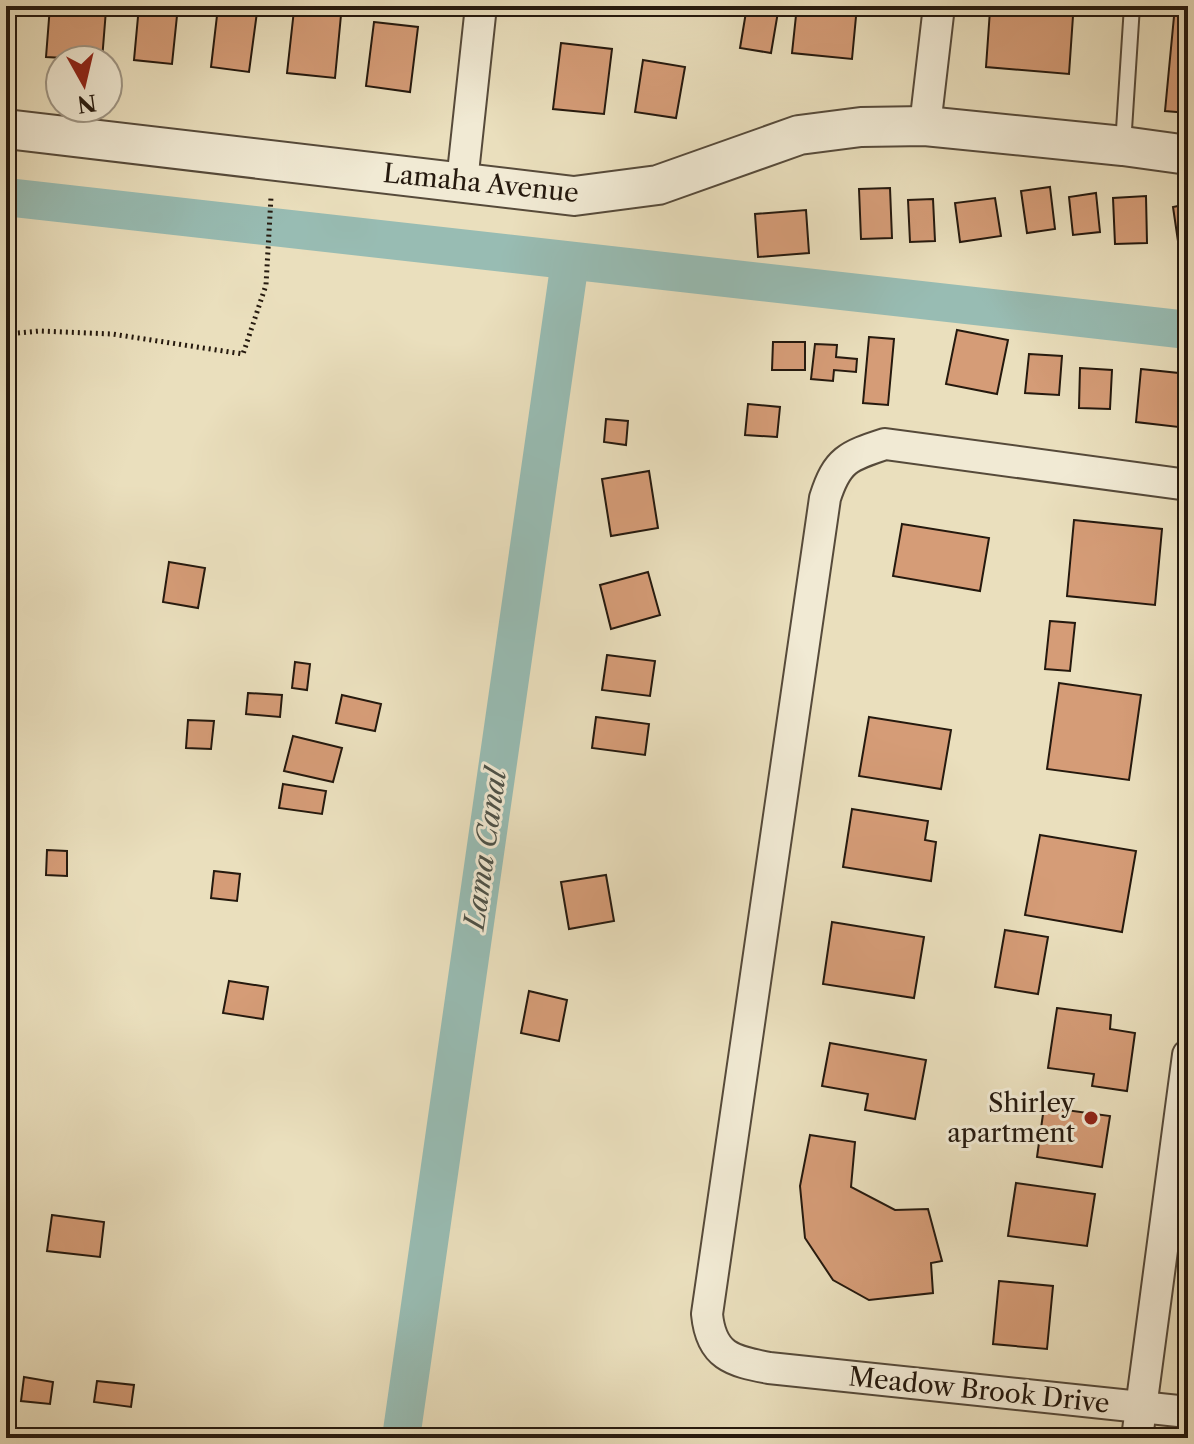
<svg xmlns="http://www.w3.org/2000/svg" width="1194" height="1444" font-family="'Libre Caslon Text',serif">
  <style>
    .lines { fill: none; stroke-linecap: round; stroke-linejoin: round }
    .stream { stroke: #6a7b71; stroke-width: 11 }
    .canal { stroke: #98bcb3; stroke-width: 38 }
    .building { fill: #d59c77; stroke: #25190e; stroke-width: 2 }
    .service-casing { stroke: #564a3a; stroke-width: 18 }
    .minor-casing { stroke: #564a3a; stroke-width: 34 }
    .tertiary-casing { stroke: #564a3a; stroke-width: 42 }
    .path { stroke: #25190e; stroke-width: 5; stroke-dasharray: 2 4; stroke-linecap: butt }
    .service { stroke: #f1ead4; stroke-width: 14 }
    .minor { stroke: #f1ead4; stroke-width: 30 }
    .tertiary { stroke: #f1ead4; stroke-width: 38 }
    .poi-dot { fill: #8f2418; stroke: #f1ead4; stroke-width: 3 }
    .labels { text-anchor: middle; stroke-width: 6; stroke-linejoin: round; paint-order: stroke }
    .street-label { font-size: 26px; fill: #25190e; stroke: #f1ead4 }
    .poi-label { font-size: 26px; fill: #25190e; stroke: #f1ead4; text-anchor: end }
    .water-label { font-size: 28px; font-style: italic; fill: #4d5248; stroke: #f1ead4 }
  </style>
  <rect width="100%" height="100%" fill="#eadfbd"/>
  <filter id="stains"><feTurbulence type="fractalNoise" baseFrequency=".0025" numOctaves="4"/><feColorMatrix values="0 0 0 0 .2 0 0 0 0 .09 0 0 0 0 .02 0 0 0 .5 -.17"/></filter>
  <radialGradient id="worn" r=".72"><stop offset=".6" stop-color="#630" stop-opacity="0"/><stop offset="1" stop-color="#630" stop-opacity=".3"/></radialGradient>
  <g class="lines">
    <polyline class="stream" points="615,1437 625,1438"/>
    <g class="canal">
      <polyline points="6,197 1188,330"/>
      <polyline points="401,1438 570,261"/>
    </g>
  </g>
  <g class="building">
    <polygon points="6,6 15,6 14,54 6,54"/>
    <polygon points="50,6 106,10 102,60 46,57"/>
    <polygon points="139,6 178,6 172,64 134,60"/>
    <polygon points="747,6 779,6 771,53 740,48"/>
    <polygon points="797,6 857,6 852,59 792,53"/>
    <polygon points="1175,6 1188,6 1188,113 1165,111"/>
    <polygon points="218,7 257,12 249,72 211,67"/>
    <polygon points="294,10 341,15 335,78 287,73"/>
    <polygon points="990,10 1073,16 1069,74 986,67"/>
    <polygon points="374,22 418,27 410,92 366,86"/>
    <polygon points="561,43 612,49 604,114 553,109"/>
    <polygon points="643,60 685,67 676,118 635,112"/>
    <polygon points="1050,187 1055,229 1027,233 1021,191"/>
    <polygon points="890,188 892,238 861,239 859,189"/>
    <polygon points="1096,193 1100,232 1073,235 1069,197"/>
    <polygon points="1146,196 1147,243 1115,244 1113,198"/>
    <polygon points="995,198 1001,236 960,242 955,203"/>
    <polygon points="933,199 935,241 910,242 908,200"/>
    <polygon points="1188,204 1188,247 1179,248 1173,207"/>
    <polygon points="806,210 809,253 758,257 755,214"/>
    <polygon points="957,330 1008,340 997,394 946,384"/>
    <polygon points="869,337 894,339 888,405 863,403"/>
    <polygon points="773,342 805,342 805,370 772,370"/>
    <polygon points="815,344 837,345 836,357 857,359 856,372 834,370 833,381 811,379"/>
    <polygon points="1029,354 1062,356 1059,395 1025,393"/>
    <polygon points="1080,368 1112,370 1110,409 1079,408"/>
    <polygon points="1141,369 1188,374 1187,428 1136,422"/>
    <polygon points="748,404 780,407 777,437 745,435"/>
    <polygon points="606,419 628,421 626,445 604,442"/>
    <polygon points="649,471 658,528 611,536 602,479"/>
    <polygon points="1074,520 1162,529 1155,605 1067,596"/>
    <polygon points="902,524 989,538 980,591 893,576"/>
    <polygon points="169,562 205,568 198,608 163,602"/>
    <polygon points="648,572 660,615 611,629 600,585"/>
    <polygon points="1050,621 1075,623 1070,671 1045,669"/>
    <polygon points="607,655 655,661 650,696 602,690"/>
    <polygon points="295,662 310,664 307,690 292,688"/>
    <polygon points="1059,683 1141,695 1129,780 1047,769"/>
    <polygon points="248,693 282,695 280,717 246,714"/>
    <polygon points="342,695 381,704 375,731 336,723"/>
    <polygon points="596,717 649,724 645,755 592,748"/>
    <polygon points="869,717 951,730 941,789 859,776"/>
    <polygon points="188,720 214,721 211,749 186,748"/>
    <polygon points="293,736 342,748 333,782 284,771"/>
    <polygon points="283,784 326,791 322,814 279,808"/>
    <polygon points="852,809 928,821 925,840 936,842 931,881 843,867"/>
    <polygon points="1040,835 1136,851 1122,932 1025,915"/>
    <polygon points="47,850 67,851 67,876 46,875"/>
    <polygon points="214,871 240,874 237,901 211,898"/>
    <polygon points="606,875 614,921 569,929 561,882"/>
    <polygon points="832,922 924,937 914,998 823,984"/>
    <polygon points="1005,930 1048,937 1038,994 995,987"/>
    <polygon points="229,981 268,987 263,1019 223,1013"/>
    <polygon points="529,991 567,1000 559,1041 521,1033"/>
    <polygon points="1057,1008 1111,1015 1110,1029 1135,1033 1127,1091 1092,1086 1094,1074 1048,1068"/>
    <polygon points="830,1043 926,1060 915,1119 865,1110 868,1094 822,1086"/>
    <polygon points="1044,1107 1110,1116 1102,1167 1037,1157"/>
    <polygon points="810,1135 855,1142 851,1187 895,1210 928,1209 942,1261 931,1263 933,1293 869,1300 833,1280 805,1238 800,1186"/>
    <polygon points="1016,1183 1095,1194 1087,1246 1008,1236"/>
    <polygon points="52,1215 104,1222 100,1257 47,1251"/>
    <polygon points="999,1281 1053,1286 1047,1349 993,1344"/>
    <polygon points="24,1377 53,1382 50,1404 21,1401"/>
    <polygon points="97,1381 134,1385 131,1407 94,1402"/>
  </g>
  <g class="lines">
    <defs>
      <polyline id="service" points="1123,145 1132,6"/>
      <g id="minor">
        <polyline points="925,126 939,6"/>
        <polyline points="462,182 481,6"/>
        <path d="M 1188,485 L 885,444 C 848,456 837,460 825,498 L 707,1314 C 711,1356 732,1361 769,1368 L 1188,1412"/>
        <polyline points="1137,1438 1188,1055"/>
      </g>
      <polyline id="tertiary" points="6,129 574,196 658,185 799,135 861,127 925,126 1123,146 1188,155"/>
    </defs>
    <use href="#service" class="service-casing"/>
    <use href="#minor" class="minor-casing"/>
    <use href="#tertiary" class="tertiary-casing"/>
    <polyline class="path" points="6,334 40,331 112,334 243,354 266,285 271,197"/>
    <use href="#service" class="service"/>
    <use href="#minor" class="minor"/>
    <use href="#tertiary" class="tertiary"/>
  </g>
  <circle class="poi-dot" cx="1091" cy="1118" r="8"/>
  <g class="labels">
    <g class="street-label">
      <text transform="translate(481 183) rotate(6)" y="9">Lamaha Avenue</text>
      <text transform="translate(979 1390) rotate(6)" y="9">Meadow Brook Drive</text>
    </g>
    <g class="poi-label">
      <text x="1075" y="1112">Shirley<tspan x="1075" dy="30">apartment</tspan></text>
    </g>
    <g class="water-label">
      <text transform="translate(485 849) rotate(-82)" y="10">Lama Canal</text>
    </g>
  </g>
  <rect width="1194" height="1444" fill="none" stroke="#eadfbd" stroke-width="32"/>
  <rect x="8" y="8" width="1178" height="1428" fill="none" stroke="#25190e" stroke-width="4"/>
  <rect x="16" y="16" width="1162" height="1412" fill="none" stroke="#25190e" stroke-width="2"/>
  <g transform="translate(84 84) rotate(172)"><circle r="38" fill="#f1ead4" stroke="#9f9685" stroke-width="2"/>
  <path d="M0-6L14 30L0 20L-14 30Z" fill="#8f2418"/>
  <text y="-12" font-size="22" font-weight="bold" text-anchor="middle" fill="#25190e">N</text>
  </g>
  <rect width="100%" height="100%" filter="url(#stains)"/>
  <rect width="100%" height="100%" fill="url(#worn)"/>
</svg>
